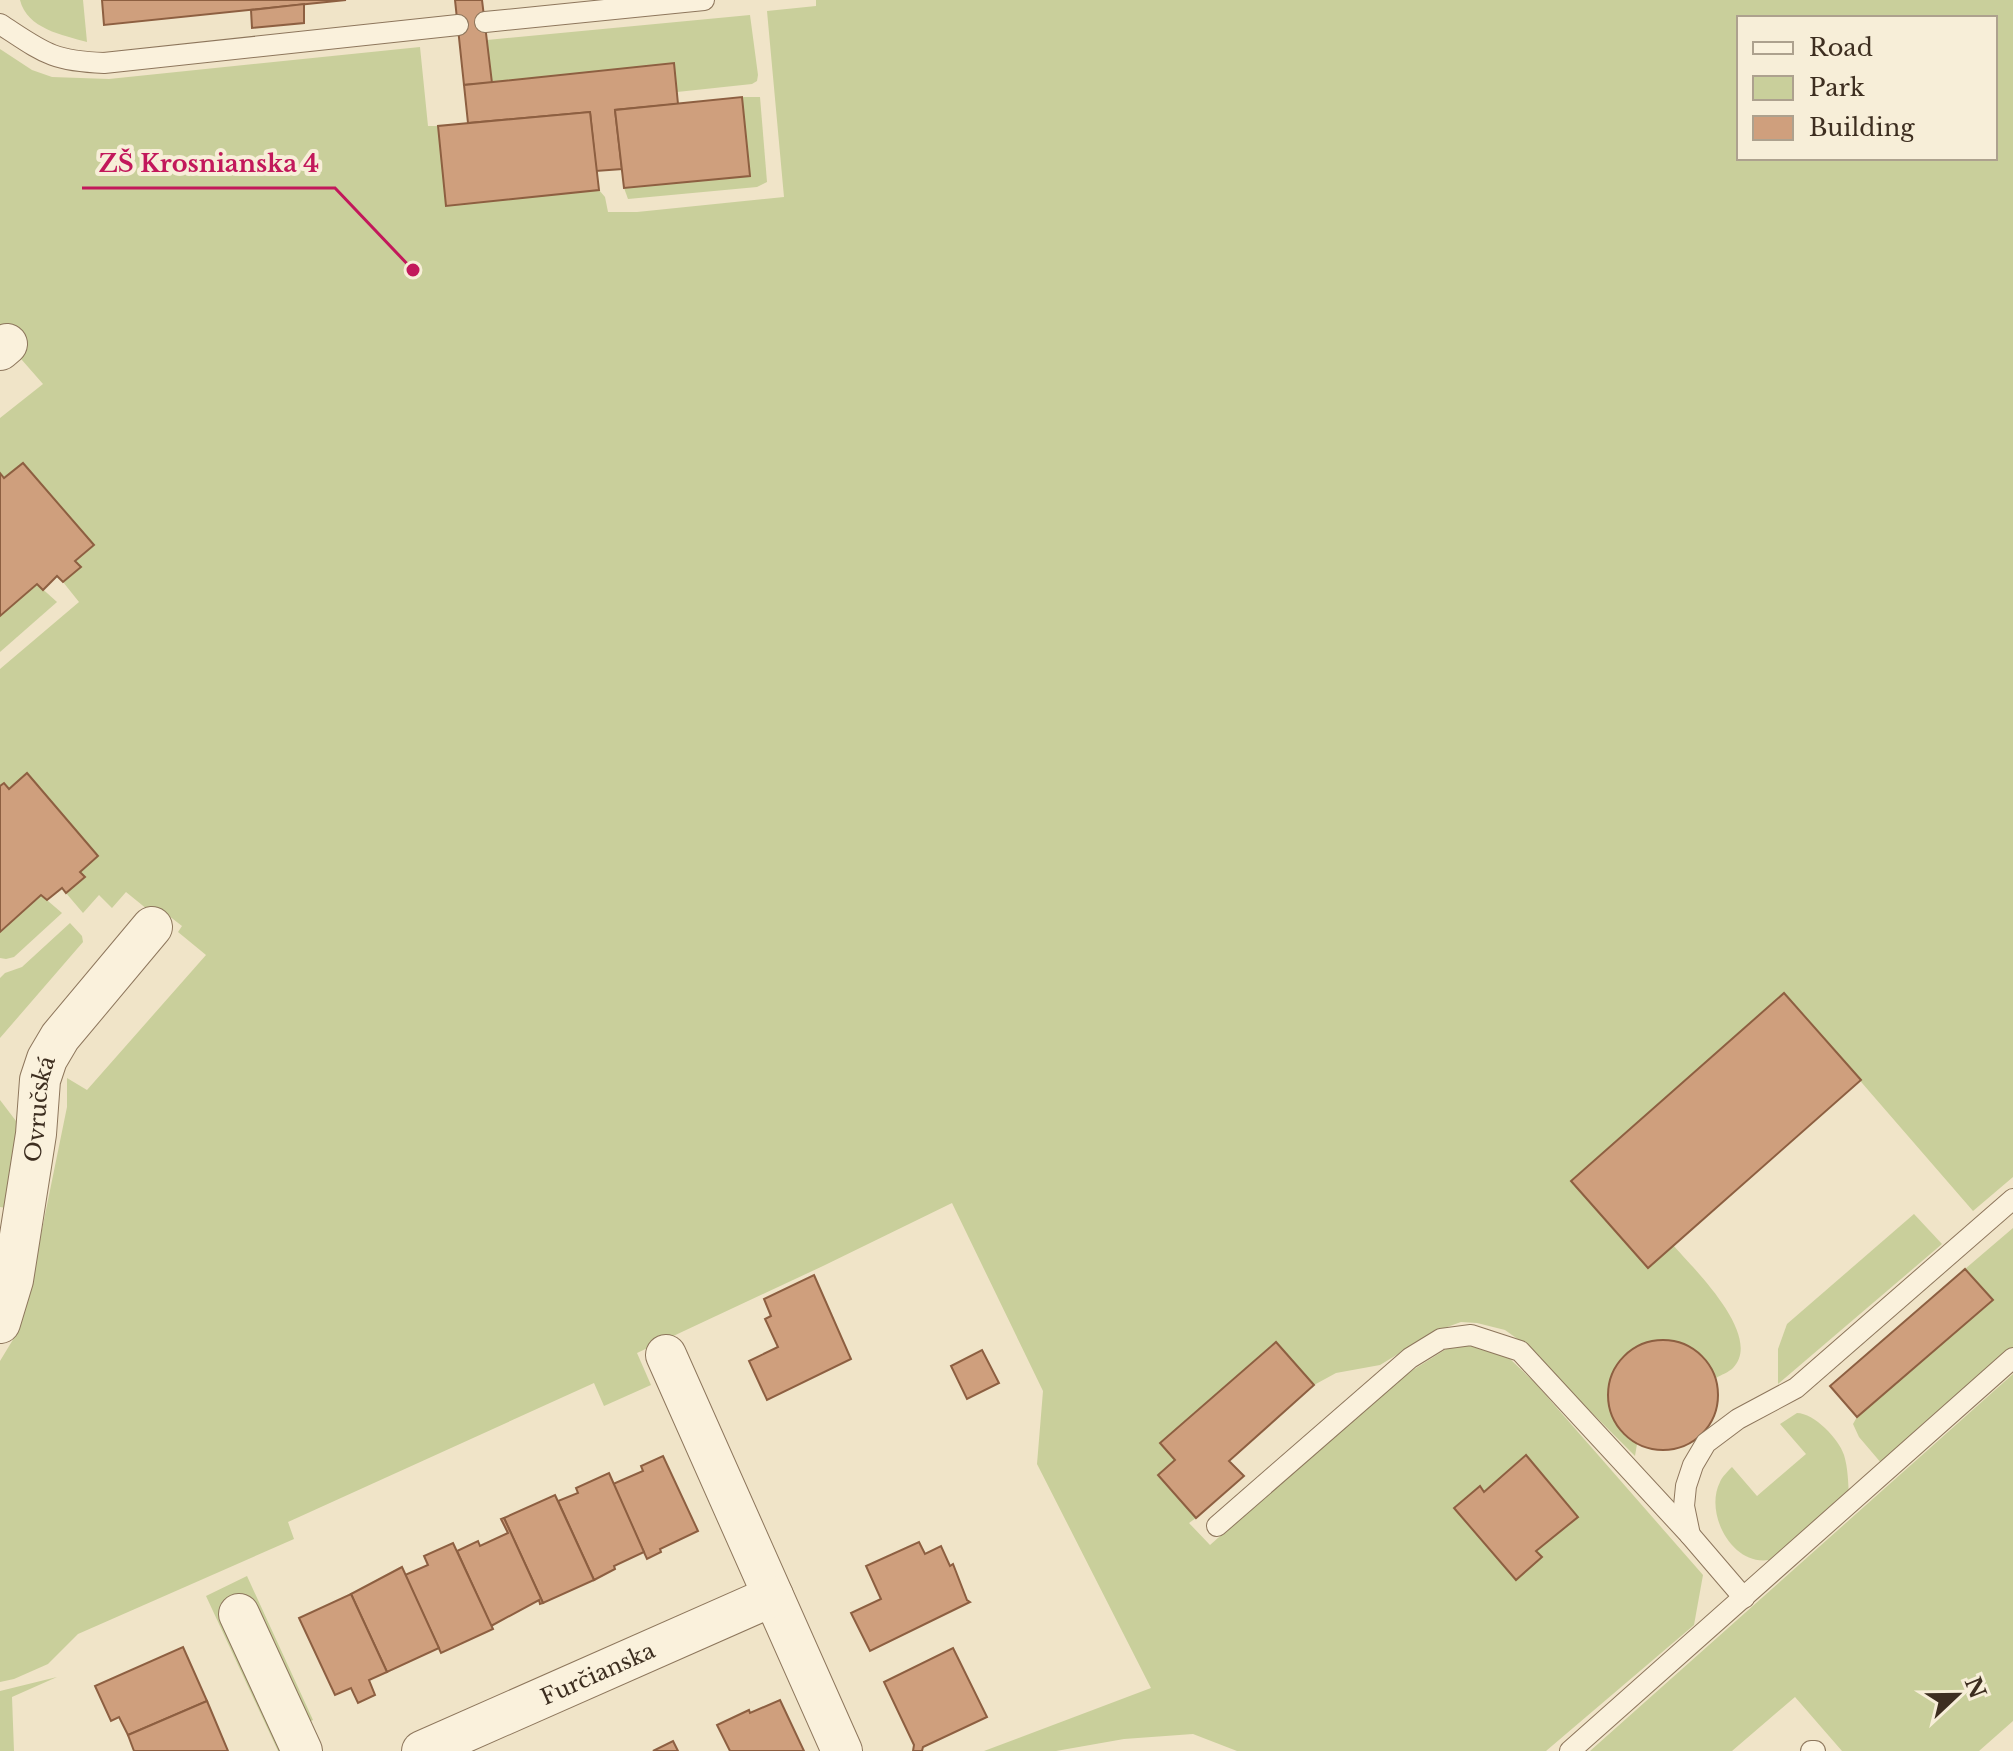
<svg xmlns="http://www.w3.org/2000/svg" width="2013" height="1751" font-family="'Libre Baskerville',serif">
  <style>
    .green { fill: #c9cf9b; fill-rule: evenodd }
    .building { fill: #cf9f7d; stroke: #8d5f41; stroke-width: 2 }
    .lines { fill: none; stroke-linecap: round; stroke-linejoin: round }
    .lane-casing { stroke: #8d765c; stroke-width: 22 }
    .street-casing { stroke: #8d765c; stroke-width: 42 }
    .lane { stroke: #faf1dc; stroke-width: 20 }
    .street { stroke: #faf1dc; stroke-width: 40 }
    .labels { text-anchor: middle; stroke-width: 8; stroke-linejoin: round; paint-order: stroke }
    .street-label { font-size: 22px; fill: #3d2e20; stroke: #f7eed8 }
    .leader { fill: none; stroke: #c2185b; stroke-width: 3 }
    .callout-dot { fill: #c2185b; stroke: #f7eed8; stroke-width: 3 }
    .callout-label { font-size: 24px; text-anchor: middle; font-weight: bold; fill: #c2185b; stroke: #f7eed8; stroke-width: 8; stroke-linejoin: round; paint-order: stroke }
  </style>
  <rect width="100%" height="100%" fill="#f0e4c8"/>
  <g class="green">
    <path d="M 20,0 L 83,0 L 87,42 C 63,35 27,29 20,0 Z"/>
    <path d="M 816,0 L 2013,0 L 2013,1177 L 1973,1211 L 1784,993 L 1571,1181 L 1648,1267 L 1673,1245 C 1693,1268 1764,1336 1733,1368 C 1729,1372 1721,1375 1716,1378 C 1667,1287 1557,1383 1637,1444 L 1635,1456 L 1519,1340 L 1505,1330 L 1477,1323 L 1461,1322 L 1436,1331 L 1380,1365 L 1336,1373 L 1314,1385 L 1275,1342 L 1161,1443 L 1175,1460 L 1196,1518 L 1189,1523 L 1210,1545 L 1397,1380 L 1451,1346 L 1475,1344 L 1506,1355 L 1536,1384 L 1703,1575 L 1694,1625 L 1546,1751 L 1237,1751 L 1193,1734 L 1124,1739 L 1056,1751 L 984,1751 L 1151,1688 L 1037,1464 L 1043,1391 L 952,1203 L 823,1266 L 637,1353 L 651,1385 L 604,1406 L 594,1383 L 288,1522 L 294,1539 L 78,1634 L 48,1664 L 14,1679 L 0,1682 L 0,1361 L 17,1333 L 28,1298 L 67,1107 L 67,1078 L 87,1090 L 206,955 L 178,932 L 182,926 L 164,912 L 158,918 L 126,892 L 112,908 L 99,895 L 83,913 L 66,893 L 84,878 L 80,872 L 98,856 L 27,773 L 9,789 L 0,786 L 0,669 L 79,602 L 63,582 L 80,567 L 75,561 L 94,545 L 23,463 L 4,478 L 0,473 L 0,418 L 43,384 L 0,335 L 0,49 L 32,70 L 52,77 L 109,79 L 420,47 L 428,126 L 438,126 L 446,206 L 599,190 L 605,197 L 608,212 L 637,212 L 784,197 L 767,11 L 816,6 ZM 1739,18 L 1995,18 L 1995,158 L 1739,158 Z"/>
    <polygon points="750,15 758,75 757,81 752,84 677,92 673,63 492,83 487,40"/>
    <polygon points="742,97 760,97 767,182 757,187 628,199 624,188"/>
    <polygon points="37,584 57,602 0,652 0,616"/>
    <polygon points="41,895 62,913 14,957 6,959 0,958 0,932"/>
    <polygon points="70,923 82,936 83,942 0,1038 0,978 5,973 22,967"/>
    <polygon points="0,1100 16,1121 18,1134 7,1208 0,1207"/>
    <polygon points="1914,1214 1942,1244 1778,1384 1778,1349 1787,1324"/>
    <polygon points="2013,1228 2013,1349 1882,1464 1859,1437 1853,1424 1857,1417 1992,1300 1965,1269"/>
    <polygon points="2013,1374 2013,1721 1979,1751 1842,1751 1795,1697 1732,1751 1590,1751"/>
    <path d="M 1797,1413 C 1814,1413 1839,1439 1844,1455 C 1848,1468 1848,1481 1849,1495 L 1769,1560 C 1732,1566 1704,1513 1720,1482 C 1722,1477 1728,1471 1732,1467 L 1757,1496 L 1806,1454 L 1780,1424 Z"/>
    <polygon points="247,1576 313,1720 307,1723 282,1751 278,1751 206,1596"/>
    <polygon points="57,1677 12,1697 14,1751 0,1751 0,1691"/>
  </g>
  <g class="building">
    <polygon points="102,0 346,0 104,25"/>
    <polygon points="455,0 482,0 492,83 464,85"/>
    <polygon points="304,4 304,23 252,28 251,10"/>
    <polygon points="674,63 678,104 615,110 622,169 596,171 590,112 468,123 464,85"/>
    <polygon points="742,97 750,176 624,188 615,110"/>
    <polygon points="590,112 599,190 446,206 438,126"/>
    <polygon points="23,463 94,545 75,561 81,567 63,582 57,576 43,590 37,584 0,616 0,473 4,478"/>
    <polygon points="27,773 98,856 80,872 85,877 66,893 62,888 47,900 41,895 0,932 0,786 4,783 9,789"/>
    <polygon points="1784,993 1861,1080 1648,1268 1571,1181"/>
    <polygon points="1965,1269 1993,1300 1857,1417 1830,1386"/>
    <polygon points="814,1275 851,1359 767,1400 749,1361 778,1347 765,1319 771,1316 764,1299"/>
    <circle cx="1663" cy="1395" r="55"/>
    <polygon points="1276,1342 1314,1385 1229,1461 1244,1476 1196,1518 1158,1475 1175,1460 1160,1443"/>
    <polygon points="982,1350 999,1383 967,1399 951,1366"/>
    <polygon points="1526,1455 1578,1517 1536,1551 1542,1557 1516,1580 1454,1508 1480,1486 1484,1492"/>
    <polygon points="663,1456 698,1531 660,1549 661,1552 647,1559 613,1484 643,1471 641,1466"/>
    <polygon points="609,1473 644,1552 614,1566 615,1569 594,1580 558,1501 578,1493 576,1488"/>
    <polygon points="555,1495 594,1580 543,1603 504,1518"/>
    <polygon points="504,1518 543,1603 540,1604 539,1600 491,1626 457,1551 478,1541 480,1546 508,1533 501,1519"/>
    <polygon points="919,1542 925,1554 941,1546 950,1566 953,1564 967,1600 970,1602 870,1651 851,1613 881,1599 866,1566"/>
    <polygon points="453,1543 493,1629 441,1653 405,1575 428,1565 424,1556"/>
    <polygon points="402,1567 439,1648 387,1672 351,1594"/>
    <polygon points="351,1594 387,1672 369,1680 375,1695 358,1703 351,1688 335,1695 299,1618"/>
    <polygon points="183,1647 207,1701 128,1735 119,1717 111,1721 95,1686"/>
    <polygon points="953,1648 987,1717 923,1747 922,1751 913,1751 914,1745 884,1682"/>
    <polygon points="780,1700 804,1751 730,1751 717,1725 749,1710 750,1713"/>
    <polygon points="207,1701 228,1751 134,1751 128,1735"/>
    <polygon points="673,1741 678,1751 653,1751"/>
  </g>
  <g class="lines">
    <defs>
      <g id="lane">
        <polyline points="485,22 704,0"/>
        <path d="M 0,24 C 43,52 51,61 104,63 L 458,25"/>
        <polyline points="1217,1526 1410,1358 1441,1339 1471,1335 1520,1351 1690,1535 1744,1598"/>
        <polyline points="1690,1535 1684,1506 1686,1486 1693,1465 1706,1443 1738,1419 1796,1388 2013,1199"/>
        <polyline points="1570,1751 2013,1358"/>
        <polyline points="1811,1751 1815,1751"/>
      </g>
      <g id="street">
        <polyline points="0,350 7,344"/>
        <path id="s1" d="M 0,1323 L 13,1280 L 36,1134 L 40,1080 L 47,1059 L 60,1037 L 152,927"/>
        <polyline points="666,1355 842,1751"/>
        <polyline points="239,1614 302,1751"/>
        <path id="s2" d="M 422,1751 L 773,1596"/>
      </g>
    </defs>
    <use href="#lane" class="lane-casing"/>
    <use href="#street" class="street-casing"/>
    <use href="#lane" class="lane"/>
    <use href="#street" class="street"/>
  </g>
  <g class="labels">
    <g class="street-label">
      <text dy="8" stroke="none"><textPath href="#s1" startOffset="218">Ovručská</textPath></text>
      <text dy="8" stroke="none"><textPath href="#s2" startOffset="192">Furčianska</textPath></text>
    </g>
  </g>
  <path class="leader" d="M413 270L335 188H82"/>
  <circle class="callout-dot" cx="413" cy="270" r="8"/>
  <g class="callout-label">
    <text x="209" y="172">ZŠ Krosnianska 4</text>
  </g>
  <rect x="1737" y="16" width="260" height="144" fill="#f7eed8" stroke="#ada18e" stroke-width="2"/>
  <rect x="1753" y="42" width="40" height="12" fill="#faf1dc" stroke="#ada18e" stroke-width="2"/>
  <text x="1809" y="56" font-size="24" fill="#3d2e20">Road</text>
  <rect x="1753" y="76" width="40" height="24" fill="#c9cf9b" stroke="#ada18e" stroke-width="2"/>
  <text x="1809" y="96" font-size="24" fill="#3d2e20">Park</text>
  <rect x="1753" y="116" width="40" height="24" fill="#cf9f7d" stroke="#ada18e" stroke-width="2"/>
  <text x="1809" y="136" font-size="24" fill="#3d2e20">Building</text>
  <g transform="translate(1957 1695) rotate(68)" stroke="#f7eed8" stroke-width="6" paint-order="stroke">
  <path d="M0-6L14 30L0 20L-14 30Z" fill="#3d2e20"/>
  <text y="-12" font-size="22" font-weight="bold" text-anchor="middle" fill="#3d2e20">N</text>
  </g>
</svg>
